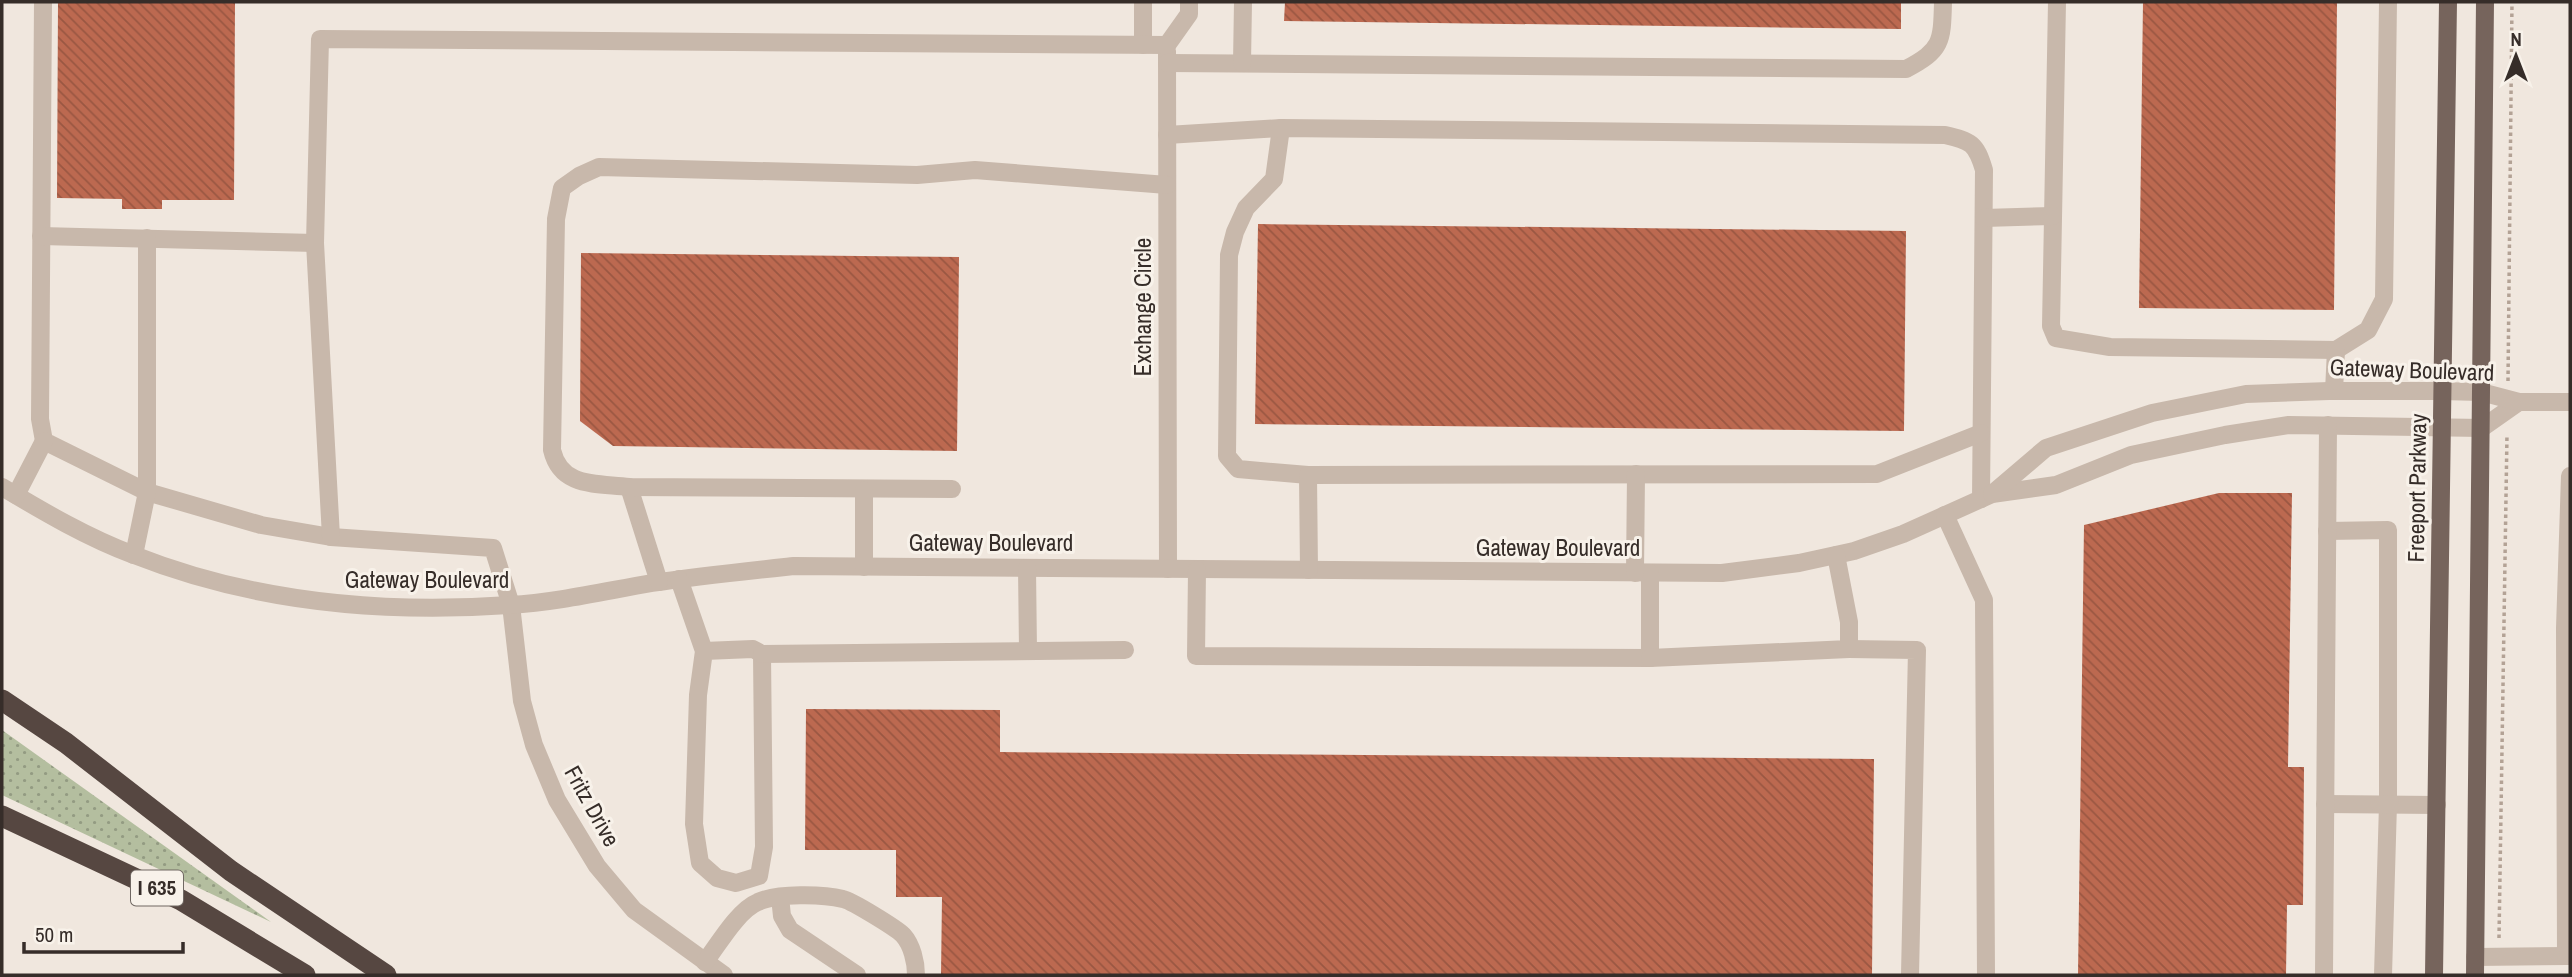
<svg xmlns="http://www.w3.org/2000/svg" width="2572" height="977" font-family="'Archivo Narrow',sans-serif">
  <style>
    .grass { fill: url(#grass-dots) }
    .building { fill: url(#building-back-hatch) }
    .lines { fill: none; stroke-linecap: round; stroke-linejoin: round }
    .path { stroke: #b3a295; stroke-width: 3.5; stroke-dasharray: 3.5 3.5; stroke-linecap: butt }
    .minor { stroke: #c8b8ab; stroke-width: 18 }
    .major { stroke: #76645c; stroke-width: 18 }
    .highway { stroke: #564741; stroke-width: 21 }
    .labels { text-anchor: middle; stroke-width: 6; stroke-linejoin: round; paint-order: stroke }
    .shield { fill: #f8f2ea; stroke: #706863; stroke-width: 2 }
    .shield-label { font-size: 21px; font-weight: bold; fill: #362d29 }
    .street-label { font-size: 23px; fill: #362d29; stroke: #f8f2ea }
  </style>
  <defs>
    <pattern id="grass-dots" width="8" height="8" patternUnits="userSpaceOnUse" patternTransform="scale(1.75)"><rect width="8" height="8" fill="#b4be9f"/><path d="M2 2h.1M6 6h.1" fill="none" stroke="#939b82" stroke-width="1.8" stroke-linecap="round"/></pattern>
    <pattern id="building-back-hatch" width="6" height="6" patternUnits="userSpaceOnUse" patternTransform="scale(1.75)"><rect width="6" height="6" fill="#bc6950"/><path d="M-1 5l2 2M0 0l6 6M5-1l2 2" fill="none" stroke="#9a5742"/></pattern>
  </defs>
  <rect width="100%" height="100%" fill="#f0e7de"/>
  <polygon class="grass" points="2,730 271,922 2,795"/>
  <g class="building">
    <polygon points="58,2 235,2 234,200 162,200 162,209 122,209 122,199 57,198"/>
    <polygon points="1285,2 1901,2 1901,29 1284,21"/>
    <polygon points="2143,2 2337,2 2334,310 2139,308"/>
    <polygon points="1258,224 1906,231 1904,431 1255,424"/>
    <polygon points="581,253 959,257 957,451 613,446 580,421"/>
    <polygon points="2219,493 2292,493 2288,767 2304,767 2303,905 2287,905 2286,975 2078,975 2084,525"/>
    <polygon points="806,709 1000,710 1000,752 1874,759 1872,975 941,975 942,897 896,897 896,850 805,850"/>
  </g>
  <g class="lines">
    <g class="path">
      <polyline points="2508,381 2512,2"/>
      <polyline points="2499,938 2507,434"/>
    </g>
    <g class="minor">
      <polyline points="43,2 40,419 44,441 147,492 261,525 331,537 493,548 511,605 522,701 534,745 557,800 597,866 634,910 724,975"/>
      <polyline points="1143,2 1143,45"/>
      <polyline points="2057,2 2051,326 2056,338 2110,347 2336,350 2368,330 2384,299 2388,2"/>
      <polyline points="1167,45 1189,14 1189,2"/>
      <polyline points="1167,51 1168,569"/>
      <path d="M 1167,63 L 1906,69 C 1942,50 1942,42 1943,2"/>
      <polyline points="1242,63 1243,2"/>
      <polyline points="1281,128 1274,179 1246,208 1235,232 1229,255 1227,456 1238,469 1308,475"/>
      <path d="M 1167,135 L 1281,128 L 1945,135 C 1971,141 1976,143 1984,170 L 1981,499"/>
      <polyline points="1984,218 2053,216"/>
      <polyline points="41,236 315,243"/>
      <polyline points="2334,391 2336,350"/>
      <polyline points="2570,476 2565,628 2566,956 2570,956"/>
      <path d="M 2,487 C 44,512 88,538 134,555 C 253,602 383,614 510,605 C 558,602 605,591 652,583 C 699,576 747,571 794,566 L 1722,573 L 1799,563 L 1854,551 L 1903,534 L 1992,494 L 2056,485 L 2131,455 L 2225,435 L 2289,425 L 2482,428 L 2519,402"/>
      <polyline points="629,487 659,582"/>
      <path d="M 952,489 L 629,487 C 596,483 561,488 552,450 L 556,219 L 562,188 L 579,176 L 599,167 L 917,175 L 975,170 L 1167,185"/>
      <polyline points="864,490 864,567"/>
      <polyline points="1992,494 2046,448 2152,413 2246,394 2329,391 2442,391 2481,392 2519,402 2570,402"/>
      <polyline points="16,495 44,441"/>
      <polyline points="1945,515 1984,600 1986,975"/>
      <polyline points="2327,531 2388,530 2388,804 2383,975"/>
      <polyline points="331,537 315,243 320,39 1167,45"/>
      <polyline points="134,555 147,492 147,238"/>
      <polyline points="1027,568 1028,651"/>
      <polyline points="1197,570 1196,656 1650,658 1650,573"/>
      <polyline points="1309,570 1308,475 1877,474 1981,433"/>
      <polyline points="1635,573 1636,474"/>
      <polyline points="679,579 704,651 698,695 694,824 700,863 717,878 736,883 759,876 764,847 762,654 753,649 704,651"/>
      <polyline points="1849,649 1917,650 1910,975"/>
      <polyline points="762,654 1125,650"/>
      <polyline points="1650,658 1849,649 1849,622 1836,555"/>
      <polyline points="2325,804 2437,805"/>
      <polyline points="780,897 782,916 790,930 857,975"/>
      <polyline points="2475,957 2566,956"/>
      <path d="M 705,962 C 718,945 738,910 758,902 C 777,893 823,894 843,899 C 852,901 896,928 903,935 C 912,945 916,962 916,975"/>
      <polyline points="2324,975 2328,425"/>
    </g>
    <g class="major">
      <polyline points="2434,975 2448,2"/>
      <polyline points="2475,975 2485,2"/>
    </g>
    <g class="highway">
      <polyline points="2,700 66,743 231,871 386,975"/>
      <polyline points="2,816 181,900 305,975"/>
    </g>
  </g>
  <g class="labels">
    <rect class="shield" x="131" y="870.5" width="52" height="35" rx="5"/>
    <g class="shield-label">
      <text x="157" y="895">I 635</text>
    </g>
    <g class="street-label">
      <text transform="translate(1143 307) rotate(-90)" y="8">Exchange Circle</text>
      <text transform="translate(2412 370) rotate(2)" y="8">Gateway Boulevard</text>
      <text transform="translate(2417 488) rotate(-89)" y="8">Freeport Parkway</text>
      <text x="991" y="551">Gateway Boulevard</text>
      <text x="1558" y="556">Gateway Boulevard</text>
      <text x="427" y="588">Gateway Boulevard</text>
      <text transform="translate(592 806) rotate(61)" y="8">Fritz Drive</text>
    </g>
  </g>
  <rect width="2572" height="977" fill="none" stroke="#362d29" stroke-width="7"/>
  <g transform="translate(2516 56)" stroke="#f8f2ea" stroke-width="5" paint-order="stroke">
  <path d="M0-5L12 26L0 18L-12 26Z" fill="#362d29"/>
  <text y="-10" font-size="19" font-weight="bold" text-anchor="middle" fill="#362d29">N</text>
  </g>
  <path d="M24 942v10h159v-10" fill="none" stroke="#362d29" stroke-width="3.5"/>
  <text x="35" y="942" font-size="21" fill="#362d29" stroke="#f8f2ea" stroke-width="5" paint-order="stroke">50 m</text>
</svg>
